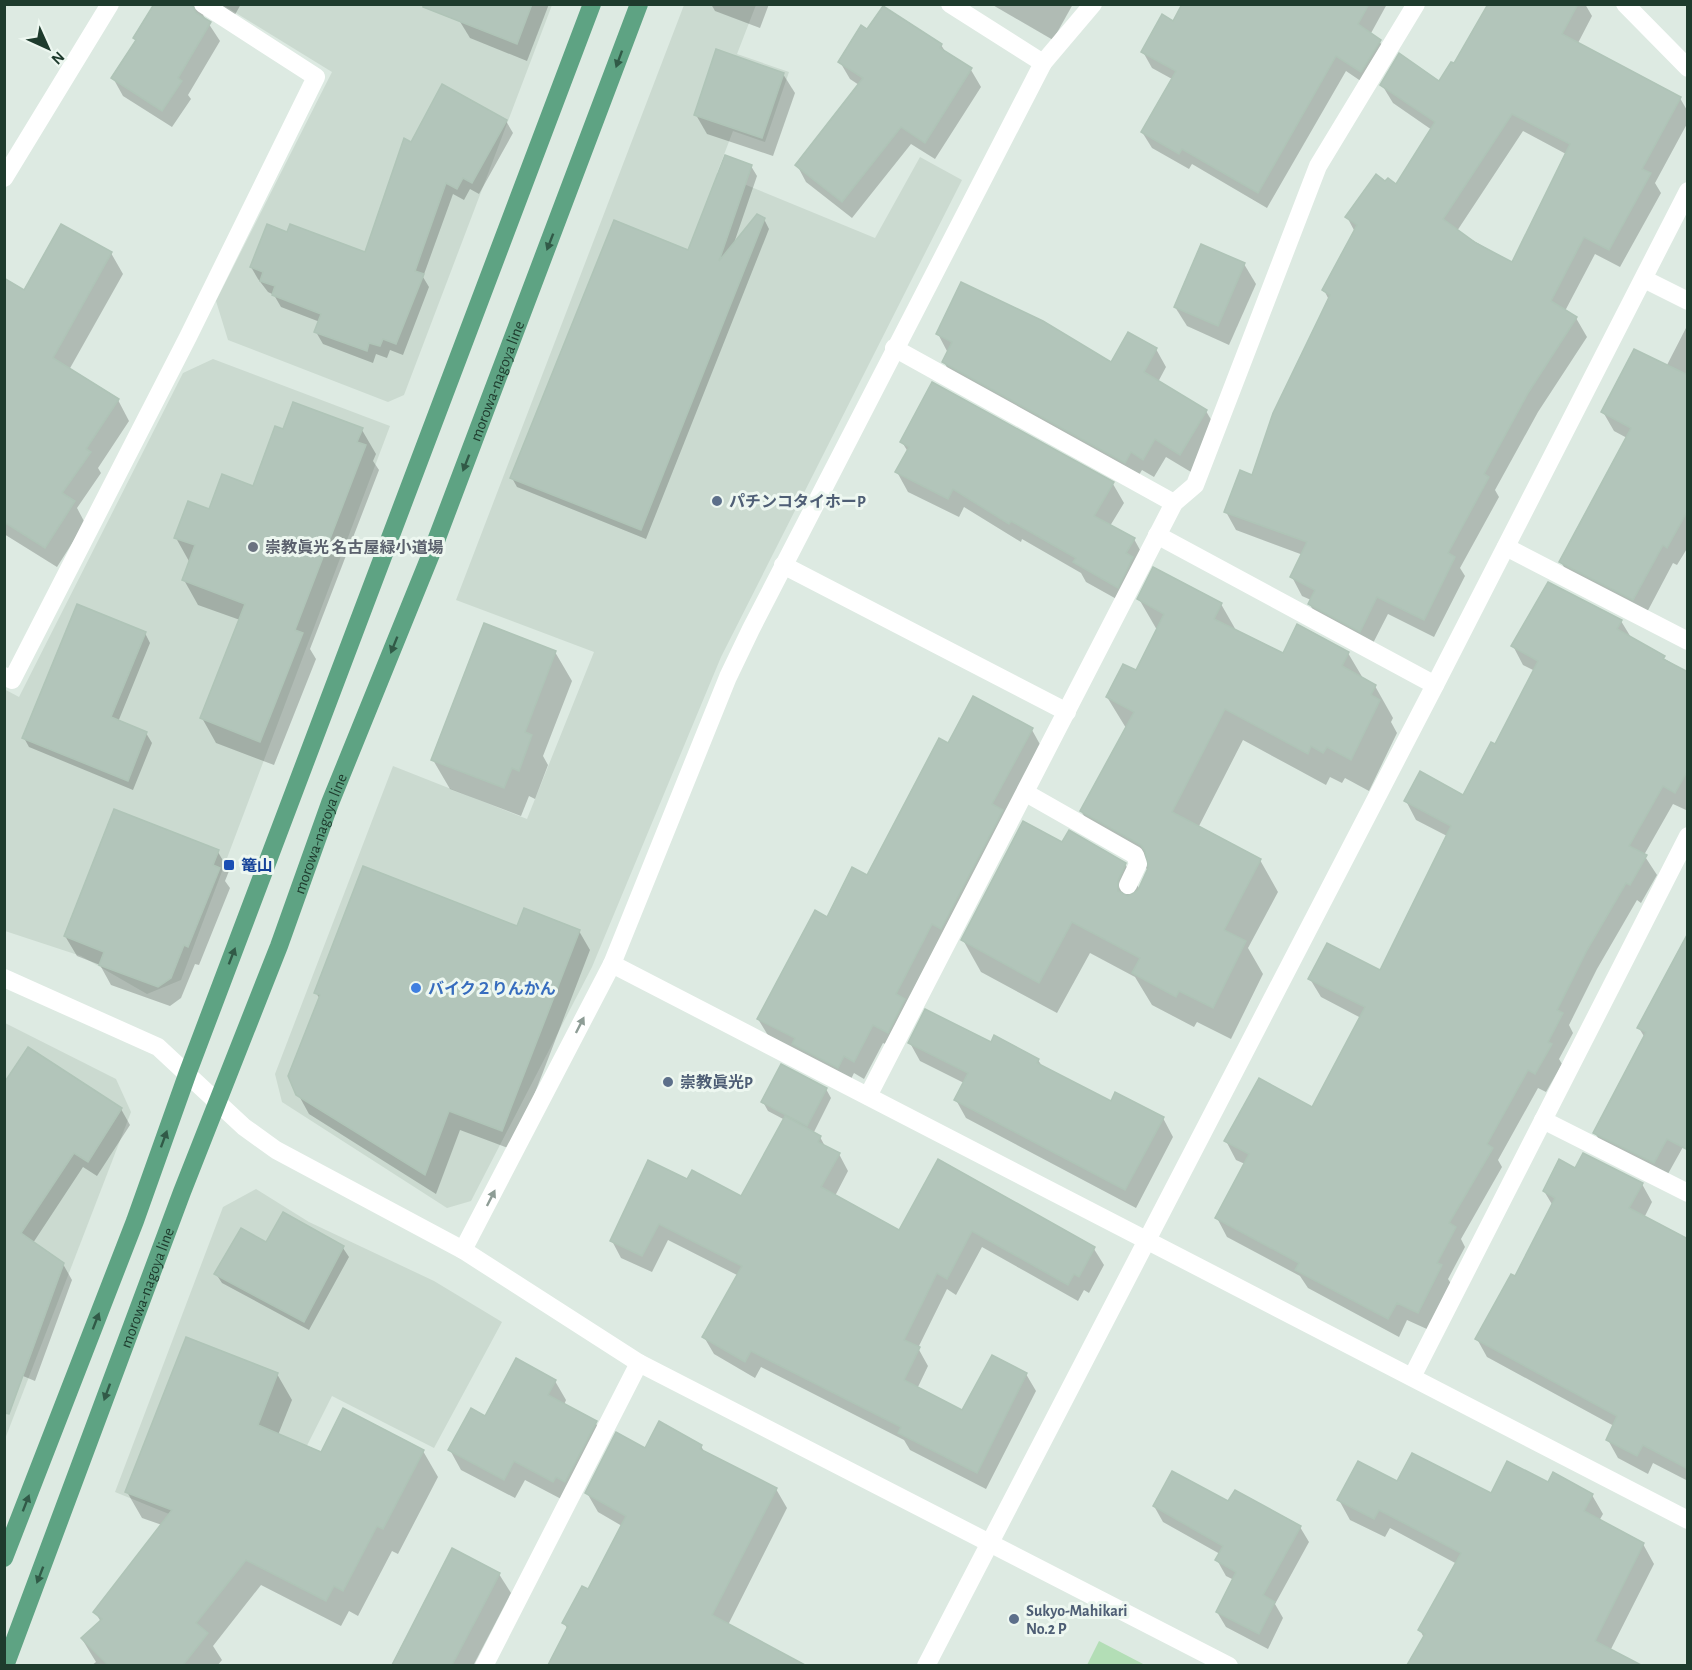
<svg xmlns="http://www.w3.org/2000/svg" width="1692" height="1670" font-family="'Alegreya Sans','Noto Sans JP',sans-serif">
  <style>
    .built { fill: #cbdad0 }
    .green { fill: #b3deb6 }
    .shadow { fill: #0003; fill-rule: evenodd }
    .building { fill: #b2c5ba; stroke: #afc4b7; stroke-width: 1.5; fill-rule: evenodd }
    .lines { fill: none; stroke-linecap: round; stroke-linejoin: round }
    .service { stroke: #fff; stroke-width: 18 }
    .minor { stroke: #fff; stroke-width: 18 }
    .tertiary { stroke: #fff; stroke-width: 18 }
    .primary { stroke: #5ea383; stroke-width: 18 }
    .oneway { fill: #315a47 }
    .oneway2 { fill: #8e9d96 }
    .service-dot { fill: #5c6f8a; stroke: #edf7f0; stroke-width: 2 }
    .worship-dot { fill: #6b7280; stroke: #edf7f0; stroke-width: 2 }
    .transit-dot { fill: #1a4fb4; stroke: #edf7f0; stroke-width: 2 }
    .shop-dot { fill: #3f7fe0; stroke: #edf7f0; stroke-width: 2 }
    .labels { text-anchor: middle; stroke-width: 6; stroke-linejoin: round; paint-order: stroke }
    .street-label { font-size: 16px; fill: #1e3b2d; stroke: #edf7f0 }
    .service-label { font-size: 16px; font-weight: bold; fill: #4e5e75; stroke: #edf7f0; text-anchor: start }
    .worship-label { font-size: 16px; font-weight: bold; fill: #5b616d; stroke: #edf7f0; text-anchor: start }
    .transit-label { font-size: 16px; font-weight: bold; fill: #164399; stroke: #edf7f0; text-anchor: start }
    .shop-label { font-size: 16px; font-weight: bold; fill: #366cbe; stroke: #edf7f0; text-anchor: start }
  </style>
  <rect width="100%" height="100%" fill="#ddeae2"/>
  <g class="built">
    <polygon points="223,5 552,5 404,395 388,402 228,340 216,301 332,72"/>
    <polygon points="684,5 756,5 737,54 789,72 765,142 733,131 717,173 875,238 920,157 962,180 721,657 592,967 471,1201 447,1208 282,1102 275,1074 393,766 527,819 594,652 456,600"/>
    <polygon points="213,359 390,426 181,980 147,994 81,956 5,931 4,689 19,697 183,373"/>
    <polygon points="5,1023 116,1079 131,1112 5,1439"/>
    <polygon points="256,1189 309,1222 434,1281 502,1322 434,1448 332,1396 255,1549 115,1492 223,1207"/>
  </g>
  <polygon class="green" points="1099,1641 1145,1665 1146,1665 1087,1665"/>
  <g class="shadow">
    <polygon points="161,4 241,4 232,20 215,10 203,15 220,41 188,95 191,99 172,127 123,96 113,78 137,42 134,38"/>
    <polygon points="466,4 549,4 527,61 470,38 459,20"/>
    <polygon points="711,4 769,4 760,28 715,11"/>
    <polygon points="991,4 1073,4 1053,40"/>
    <polygon points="1184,4 1387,4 1370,35 1380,42 1389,58 1371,88 1346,71 1267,208 1192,164 1189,169 1152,148 1142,132 1172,79 1152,68 1143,52 1174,23"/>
    <path d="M 1490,4 L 1585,4 L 1592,16 L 1578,43 L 1680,98 L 1688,112 L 1688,122 L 1655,183 L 1661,193 L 1620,267 L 1595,254 L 1565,311 L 1576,318 L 1587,337 L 1538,412 L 1495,490 L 1499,497 L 1460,568 L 1465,576 L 1434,637 L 1388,614 L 1370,649 L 1320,622 L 1309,603 L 1311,600 L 1302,596 L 1292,577 L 1303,555 L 1236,530 L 1226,512 L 1253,477 L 1329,300 L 1324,290 L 1355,232 L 1347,217 L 1386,183 L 1396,186 L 1432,130 L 1393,103 L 1382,85 L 1440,84 L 1454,65 ZM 1523,131 L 1566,154 L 1513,264 L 1457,231 Z"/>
    <polygon points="868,31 941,45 947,54 971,70 981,87 935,159 911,144 852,218 806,182 797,165 859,85 850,79 840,62"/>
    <polygon points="783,74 795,93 773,156 707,134 696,115"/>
    <polygon points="506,121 513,133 479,194 470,189 464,200 453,194 423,277 429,287 403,355 390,350 387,358 376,354 373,363 323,344 316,332 320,322 281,307 274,295 268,292 258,279 251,267 288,234 366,254 411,144"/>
    <polygon points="751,166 757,176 733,246 764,219 769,229 646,539 517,487 512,478 689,252"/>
    <polygon points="61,226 111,253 123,274 69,370 118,400 129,421 98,468 101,473 77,508 85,523 57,567 4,534 4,280 24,292"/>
    <polygon points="1202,246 1244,264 1256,284 1229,345 1187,326 1175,307"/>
    <polygon points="1686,328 1688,547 1677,565 1673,563 1644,618 1572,581 1561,562 1627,438 1614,431 1603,412 1667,365"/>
    <polygon points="938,334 1111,364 1156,349 1166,367 1158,382 1206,411 1217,430 1191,472 1166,457 1154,477 1142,470 1136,480 954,380 944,362 948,353"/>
    <polygon points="362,430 376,454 373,461 379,470 310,649 316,659 274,765 216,743 202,718 240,620 198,605 184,580 190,563 176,538 210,511 254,488 284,431"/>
    <polygon points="902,442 1113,484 1124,503 1110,526 1134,539 1145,559 1129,606 1086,582 1081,573 1022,539 1021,542 964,507 959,517 908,492 897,472 908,452"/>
    <polygon points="1139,599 1221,604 1237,632 1283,655 1348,653 1364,680 1375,686 1393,718 1391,722 1397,733 1369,791 1345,778 1342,783 1330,777 1326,785 1243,740 1198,828 1260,860 1278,892 1248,948 1263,974 1231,1039 1197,1022 1194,1027 1152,1005 1135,977 1090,953 1057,1013 981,972 963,940 1063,844 1125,864 1140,890 1149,870 1100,842 1081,811 1126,728 1107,697 1136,672 1157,630"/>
    <polygon points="1621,621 1632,639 1688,673 1688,807 1686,810 1673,804 1644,855 1657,875 1641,903 1637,900 1597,969 1569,1025 1573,1033 1559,1059 1562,1064 1546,1092 1538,1088 1498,1160 1502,1167 1461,1239 1465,1247 1448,1279 1452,1285 1429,1330 1407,1320 1399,1337 1308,1288 1300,1276 1227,1237 1217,1218 1245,1164 1236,1160 1226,1141 1312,1109 1361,1018 1321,997 1310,979 1380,973 1447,836 1416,820 1406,801 1463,797 1495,746 1535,671 1523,665 1513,646"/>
    <polygon points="145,633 150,643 118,722 146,733 152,743 133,790 29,747 24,738"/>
    <polygon points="555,652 572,681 543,756 548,765 535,799 529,796 521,816 450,789 433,760"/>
    <polygon points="1032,730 1042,748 898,1050 883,1043 864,1079 854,1073 848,1085 769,1037 758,1019 828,919 868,877 949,745"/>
    <polygon points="218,852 229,871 225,881 230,888 199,965 195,964 181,998 170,1006 111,985 100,965 77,956 65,936"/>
    <polygon points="518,928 579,931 590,950 513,1150 460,1130 436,1194 309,1114 298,1094 320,999 316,993"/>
    <polygon points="1688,955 1688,1138 1664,1181 1606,1151 1595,1133 1645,1038 1639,1028"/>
    <polygon points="910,1043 991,1044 1038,1060 1042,1066 1111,1103 1163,1118 1173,1137 1136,1208 966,1118 956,1100 964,1083 920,1061"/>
    <polygon points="4,1086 121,1109 130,1125 97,1176 83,1167 33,1243 63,1264 72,1280 35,1381 11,1371"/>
    <polygon points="826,1089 831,1098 813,1134 820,1137 826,1148 839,1154 848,1171 835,1196 899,1232 938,1161 1094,1249 1104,1265 1089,1293 1084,1290 1078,1301 982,1247 956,1295 947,1289 918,1348 928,1366 917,1389 963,1412 1026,1374 1036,1391 986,1489 910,1450 904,1440 761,1367 755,1378 714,1354 704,1337 739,1276 668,1240 652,1272 621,1258 612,1241 688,1181 742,1198 785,1120 768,1111 763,1102"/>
    <polygon points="1576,1170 1642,1184 1652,1202 1644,1218 1688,1259 1688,1481 1653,1463 1648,1474 1618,1458 1608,1440 1614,1426 1487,1357 1477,1339 1515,1278 1553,1206 1544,1191"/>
    <polygon points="284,1214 343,1248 349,1257 309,1330 222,1283 216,1274 267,1244"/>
    <polygon points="277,1374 292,1400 278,1435 322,1453 423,1451 438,1477 398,1554 392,1551 358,1616 349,1611 341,1626 261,1585 213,1646 222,1660 217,1666 91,1666 96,1662 82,1639 101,1622 95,1612 162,1525 142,1518 127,1492"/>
    <polygon points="555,1381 566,1400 564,1405 595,1422 607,1442 565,1501 525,1480 515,1498 461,1470 450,1450 486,1418"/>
    <polygon points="701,1446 705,1453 776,1489 787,1508 728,1625 805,1666 560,1666 554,1656 568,1630 564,1623 588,1591 622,1526 598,1512 587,1493 645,1450"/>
    <polygon points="1398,1483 1492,1495 1548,1485 1592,1495 1603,1514 1599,1521 1643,1544 1654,1564 1608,1655 1614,1666 1416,1666 1412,1659 1424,1638 1420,1630 1457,1564 1390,1528 1385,1537 1350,1520 1339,1500"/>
    <polygon points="1229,1503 1300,1527 1309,1542 1275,1604 1283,1618 1268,1649 1226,1627 1217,1612 1234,1580 1226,1576 1217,1560 1220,1554 1163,1522 1154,1506"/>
    <polygon points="453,1550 499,1574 511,1593 473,1666 391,1666"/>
  </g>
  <g class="building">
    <polygon points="154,4 192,4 196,13 211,22 178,78 182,81 162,111 111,78 136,40 133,38"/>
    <polygon points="423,4 532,4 517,44 423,7"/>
    <polygon points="1182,4 1369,4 1358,24 1381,40 1361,72 1336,56 1258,193 1182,149 1179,154 1141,132 1176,71 1141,52 1162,14 1173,21"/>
    <path d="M 1488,4 L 1578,4 L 1562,34 L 1681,97 L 1642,169 L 1651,173 L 1609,250 L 1584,237 L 1551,301 L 1577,317 L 1528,393 L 1484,474 L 1489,477 L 1448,553 L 1455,557 L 1424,620 L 1377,597 L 1360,632 L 1308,604 L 1315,590 L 1290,577 L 1307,542 L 1224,512 L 1240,470 L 1252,475 L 1273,413 L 1330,295 L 1322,290 L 1357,225 L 1345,217 L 1376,174 L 1385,181 L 1388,178 L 1396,184 L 1435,122 L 1380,85 L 1399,53 L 1439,81 L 1451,62 L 1454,63 ZM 1512,114 L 1570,144 L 1512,262 L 1476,243 L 1443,219 Z"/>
    <polygon points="883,6 942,44 940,48 972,68 925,143 901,127 842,202 795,165 863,78 838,62 861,25 867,29"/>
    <polygon points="716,49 784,73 762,138 694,115"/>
    <polygon points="442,84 507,120 472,183 463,178 457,189 446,183 415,271 424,274 396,344 383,339 380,346 369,343 367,351 314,332 321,314 272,295 275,286 260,281 263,272 250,267 267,224 287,232 290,224 365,252 404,138 411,142"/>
    <polygon points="725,155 752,165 719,261 757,214 765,218 641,530 510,478 614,220 688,250"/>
    <polygon points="61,224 112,252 53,358 119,399 86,449 91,452 62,493 75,501 45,548 4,522 4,278 24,290"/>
    <polygon points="1201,244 1245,263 1218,326 1174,307"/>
    <polygon points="961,282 1043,321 1111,362 1128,332 1157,348 1144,372 1207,410 1180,455 1155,439 1143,460 1131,452 1125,463 942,362 952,342 936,334"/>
    <polygon points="1634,349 1688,375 1688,510 1667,548 1663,545 1633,600 1559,562 1631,428 1601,412"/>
    <polygon points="932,382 1114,482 1094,516 1135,538 1126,553 1133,557 1118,588 1073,562 1076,558 1011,521 1009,524 953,489 948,499 895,472 909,447 900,442"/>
    <polygon points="293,402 363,428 357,442 366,445 295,630 303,633 260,742 200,718 245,604 182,580 195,545 174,538 188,501 209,509 222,474 253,486 275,426 283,429"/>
    <polygon points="1153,567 1222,603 1214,619 1283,653 1297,624 1349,652 1342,666 1376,685 1371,695 1380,700 1351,760 1327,747 1323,753 1311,746 1308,754 1225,709 1172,812 1261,859 1224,930 1246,941 1213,1008 1179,991 1176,997 1132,973 1140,958 1072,922 1039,983 961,940 1023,821 1062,842 1069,830 1126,863 1118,881 1118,891 1128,896 1138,890 1148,868 1145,851 1141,845 1080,811 1134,712 1106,697 1123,664 1136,670 1164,614 1137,599"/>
    <polygon points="1548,582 1622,620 1617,629 1665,656 1663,659 1688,672 1688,770 1675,793 1663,786 1629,846 1647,855 1630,885 1626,883 1587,950 1557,1010 1563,1013 1548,1042 1552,1044 1535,1074 1528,1070 1487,1144 1493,1148 1449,1223 1456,1227 1437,1263 1442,1265 1418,1313 1397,1303 1388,1319 1295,1270 1299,1263 1215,1218 1249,1154 1224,1141 1259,1078 1312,1107 1365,1007 1308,979 1327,943 1380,970 1451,826 1404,801 1420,771 1463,795 1491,742 1495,744 1538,661 1511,646"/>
    <polygon points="77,604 146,632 111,717 147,732 128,781 22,738"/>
    <polygon points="484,623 556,651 525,732 532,735 519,771 512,768 504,788 431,760"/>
    <polygon points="973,696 1033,728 992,804 1003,810 941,929 932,924 896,994 905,999 888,1033 873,1025 854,1062 844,1056 838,1068 792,1044 795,1038 757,1019 815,910 827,917 852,867 867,875 939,738 948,743"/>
    <polygon points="114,809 219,850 213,865 220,868 188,947 184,945 171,978 158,987 99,965 104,952 64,936"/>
    <polygon points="363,866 517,926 524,908 580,930 502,1131 449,1111 425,1175 296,1095 288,1076 320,995 314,993"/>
    <polygon points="1688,933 1688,1150 1667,1139 1654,1163 1593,1133 1646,1032 1637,1028"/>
    <polygon points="925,1009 991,1042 994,1035 1039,1059 1037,1063 1111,1101 1115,1092 1164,1117 1125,1190 954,1100 968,1073 908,1043"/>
    <polygon points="28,1047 122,1108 88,1162 74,1153 21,1233 64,1263 9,1414 4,1413 4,1083"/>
    <polygon points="781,1064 827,1088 807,1126 761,1102"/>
    <polygon points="785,1116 821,1136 818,1142 840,1153 821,1187 899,1230 938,1159 1095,1247 1079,1277 1074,1274 1068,1285 972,1231 947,1279 937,1273 904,1340 920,1347 904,1380 962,1410 992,1355 1027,1373 977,1473 898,1433 901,1427 751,1351 745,1362 702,1337 742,1266 659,1224 642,1256 610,1241 648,1160 687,1179 692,1170 741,1196"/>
    <polygon points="1583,1153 1643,1183 1629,1208 1688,1239 1688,1469 1643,1445 1637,1456 1606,1440 1617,1416 1475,1339 1511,1274 1515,1276 1555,1198 1543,1191 1559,1159 1575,1168"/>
    <polygon points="283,1212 344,1246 304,1322 214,1274 241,1228 266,1242"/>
    <polygon points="186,1337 278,1373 258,1425 321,1452 343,1408 424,1450 383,1529 377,1526 343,1591 334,1586 326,1601 246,1560 196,1623 208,1633 183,1665 108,1665 81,1638 102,1619 93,1612 172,1510 125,1492"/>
    <polygon points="516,1358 556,1380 548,1395 597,1421 565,1482 556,1477 553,1482 514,1461 504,1480 448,1450 471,1408 485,1416"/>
    <polygon points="659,1421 702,1445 700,1449 777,1488 712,1615 805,1665 548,1665 568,1626 562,1623 582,1586 588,1589 626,1516 585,1493 616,1432 645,1448"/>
    <polygon points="1412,1453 1491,1493 1507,1461 1548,1482 1553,1472 1593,1494 1584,1511 1644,1543 1595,1641 1641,1665 1407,1665 1425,1634 1418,1630 1461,1553 1379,1510 1374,1519 1337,1500 1358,1461 1397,1481"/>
    <polygon points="1172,1471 1228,1501 1235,1490 1301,1526 1263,1595 1275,1602 1259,1634 1216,1612 1236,1572 1215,1560 1223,1546 1153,1506"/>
    <polygon points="452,1548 500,1573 480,1612 452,1665 392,1665"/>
  </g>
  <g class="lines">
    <polyline class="service" points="1026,793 1135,855 1138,864 1128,885"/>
    <g class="minor">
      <polyline points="1625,4 1688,68"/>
      <polyline points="1043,63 1093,4"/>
      <polyline points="4,178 110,4"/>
      <polyline points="1644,279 1688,301"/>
      <polyline points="894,348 1174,503"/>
      <polyline points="1157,535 1435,685"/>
      <polyline points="1506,547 1688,641"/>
      <polyline points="783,565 1067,712"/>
      <polyline points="4,676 12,680 188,337 316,77 203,4"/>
      <polyline points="612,964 1688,1520"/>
      <polyline points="868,1096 1174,503 1195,485 1318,166 1416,4"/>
      <polyline points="1543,1120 1688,1193"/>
      <polyline points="463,1250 612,964 728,677 751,629 1043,63 950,4"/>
      <polyline points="1412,1377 1688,836"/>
      <polyline points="484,1666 639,1363"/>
      <polyline points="926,1666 1435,685 1688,191"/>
    </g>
    <polyline class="tertiary" points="4,978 158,1047 244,1127 276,1150 463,1250 639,1363 1229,1666"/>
    <g class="primary">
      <polyline points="4,1558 135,1221 188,1072 592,4"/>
      <path id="s1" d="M 5,1666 L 182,1192 L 279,946 L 330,803 L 431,554 L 639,4"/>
    </g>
  </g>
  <defs><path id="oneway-solid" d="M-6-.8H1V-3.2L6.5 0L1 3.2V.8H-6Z" transform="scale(1.5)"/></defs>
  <g class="oneway">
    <use href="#oneway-solid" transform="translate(619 59) rotate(110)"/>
    <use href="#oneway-solid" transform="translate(550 242) rotate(111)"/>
    <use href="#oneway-solid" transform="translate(466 463) rotate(111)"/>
    <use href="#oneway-solid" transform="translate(394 645) rotate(112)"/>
    <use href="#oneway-solid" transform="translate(232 956) rotate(-69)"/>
    <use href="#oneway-solid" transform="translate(164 1139) rotate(-70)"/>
    <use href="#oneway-solid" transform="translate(96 1321) rotate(-69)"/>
    <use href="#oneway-solid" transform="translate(107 1392) rotate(110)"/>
    <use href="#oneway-solid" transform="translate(26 1503) rotate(-69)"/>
    <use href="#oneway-solid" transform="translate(40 1575) rotate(111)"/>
  </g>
  <g class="oneway2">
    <use href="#oneway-solid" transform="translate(580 1025) rotate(-63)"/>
    <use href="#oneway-solid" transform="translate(491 1198) rotate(-63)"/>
  </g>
  <g class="service-dot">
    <circle cx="717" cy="501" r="6"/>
    <circle cx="668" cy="1082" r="6"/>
    <circle cx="1014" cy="1619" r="6"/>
  </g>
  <circle class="worship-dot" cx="253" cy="547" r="6"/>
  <rect class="transit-dot" x="223" y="859" width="12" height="12" rx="3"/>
  <circle class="shop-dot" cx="416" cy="988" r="6"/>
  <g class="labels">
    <g class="street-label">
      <text dy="6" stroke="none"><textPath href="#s1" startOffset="1376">morowa-nagoya line</textPath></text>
      <text dy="6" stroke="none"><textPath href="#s1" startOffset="890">morowa-nagoya line</textPath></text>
      <text dy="6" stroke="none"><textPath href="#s1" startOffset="404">morowa-nagoya line</textPath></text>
    </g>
    <g class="service-label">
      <text x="729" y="507">パチンコタイホーP</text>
      <text x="680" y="1088">崇教眞光P</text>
      <text x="1026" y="1616">Sukyo-Mahikari<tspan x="1026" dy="18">No.2 P</tspan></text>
    </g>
    <g class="worship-label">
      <text x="265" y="553">崇教眞光 名古屋緑小道場</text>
    </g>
    <g class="transit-label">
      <text x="241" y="871">篭山</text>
    </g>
    <g class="shop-label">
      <text x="428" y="994">バイク２りんかん</text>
    </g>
  </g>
  <rect width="1692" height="1670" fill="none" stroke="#1e3b2d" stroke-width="12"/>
  <g transform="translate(48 48) rotate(135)" stroke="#edf7f0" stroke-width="4.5" paint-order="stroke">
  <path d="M0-4.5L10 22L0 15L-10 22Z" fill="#1e3b2d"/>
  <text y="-9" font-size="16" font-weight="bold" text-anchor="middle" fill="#1e3b2d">N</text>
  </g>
</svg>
